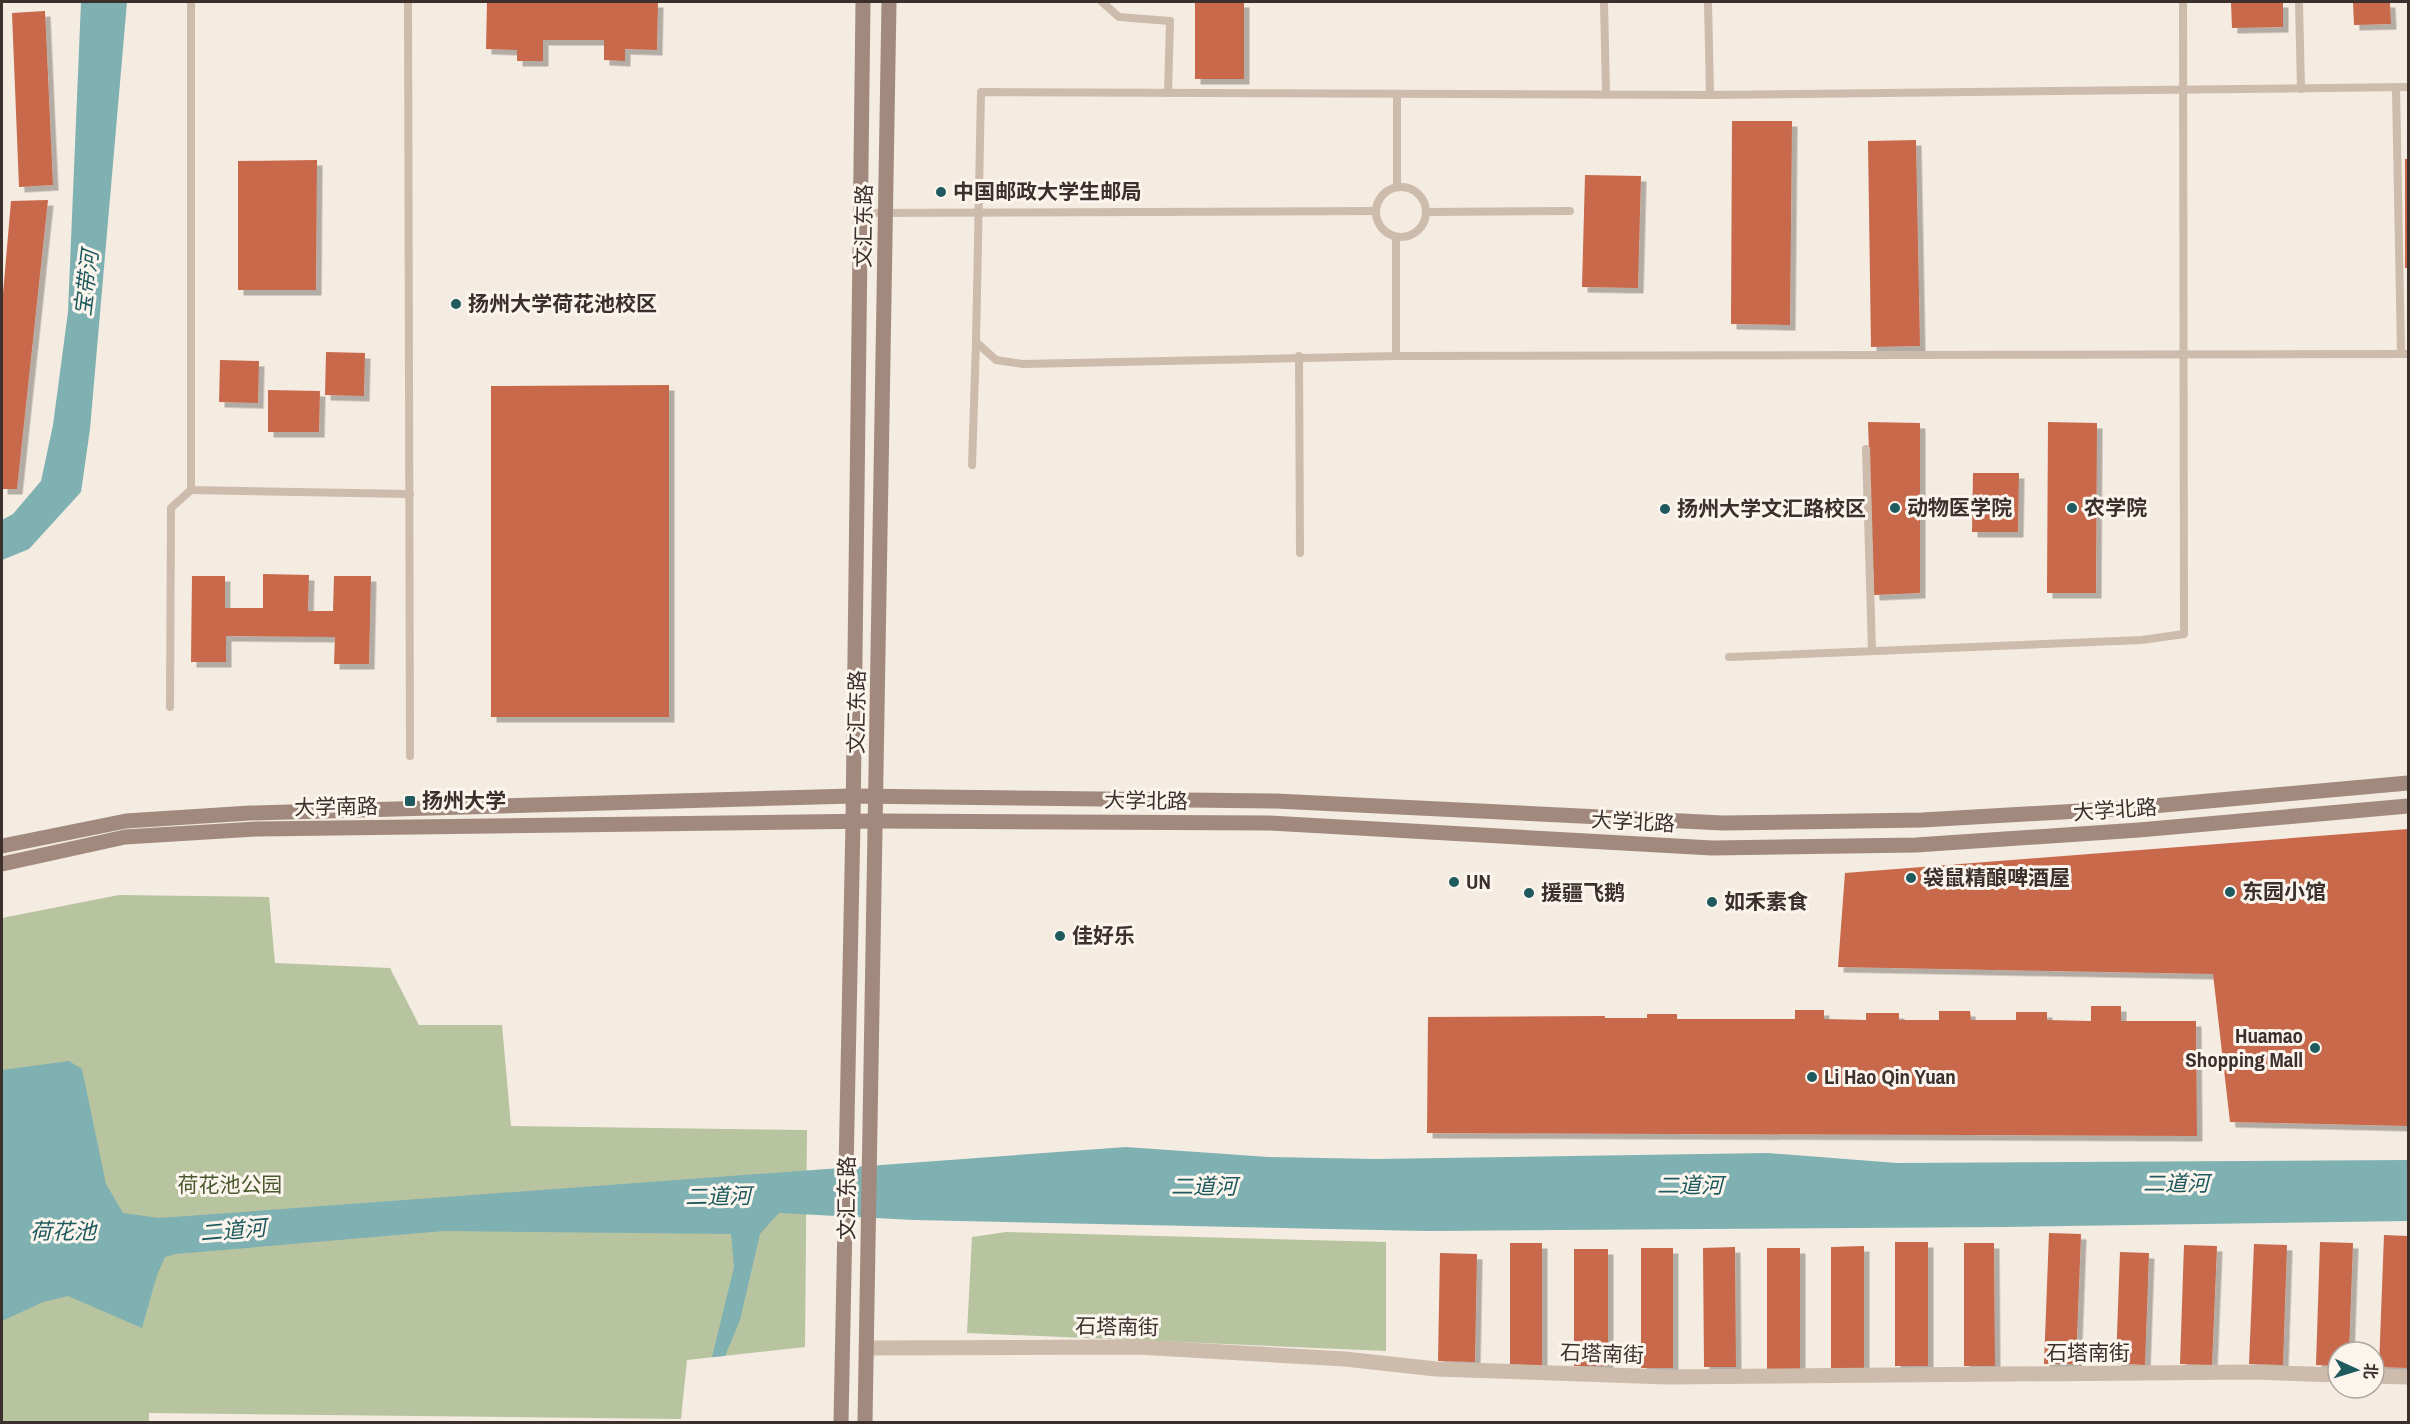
<svg xmlns="http://www.w3.org/2000/svg" width="2410" height="1424" font-family="'Archivo Narrow','Noto Sans SC',sans-serif">
  <style>
    .green { fill: #b8c4a0 }
    .water { fill: #7fb0b2 }
    .building { fill: #c8694b; filter: url(#shadow) }
    .lines { fill: none; stroke-linecap: round; stroke-linejoin: round }
    .lane { stroke: #cdbbac; stroke-width: 8 }
    .street { stroke: #cdbbac; stroke-width: 15 }
    .secondary { stroke: #a18a7d; stroke-width: 15 }
    .poi-dot { fill: #1f5a5e; stroke: #fbf5ee; stroke-width: 2 }
    .labels { text-anchor: middle; stroke-width: 6; stroke-linejoin: round; paint-order: stroke }
    .poi-label { font-size: 21px; font-weight: bold; fill: #3b302b; stroke: #fbf5ee; text-anchor: start }
    .street-label { font-size: 21px; fill: #3b302b; stroke: #fbf5ee }
    .park-label { font-size: 21px; fill: #4a5a2e; stroke: #fbf5ee }
    .water-label { font-size: 22px; font-style: italic; fill: #1f5a5e; stroke: #fbf5ee }
  </style>
  <defs>
    <filter id="shadow"><feDropShadow dx="5.5" dy="5.5" stdDeviation="0" flood-color="#0004"/></filter>
  </defs>
  <rect width="100%" height="100%" fill="#f4ebe1"/>
  <g class="green">
    <polygon points="119,895 269,897 275,963 390,968 419,1025 502,1025 511,1126 807,1130 805,1347 687,1360 681,1419 149,1413 149,1422 2,1422 2,918"/>
    <polygon points="1006,1232 1386,1242 1386,1351 967,1333 972,1237"/>
  </g>
  <g class="water">
    <polygon points="81,2 127,2 90,429 81,492 29,549 2,560 2,520 13,514 41,481 53,425 68,312"/>
    <polygon points="69,1061 82,1069 106,1184 123,1213 159,1218 1126,1147 1268,1157 1376,1159 1768,1153 1897,1163 2408,1160 2408,1221 2005,1227 1427,1231 914,1220 779,1213 760,1234 740,1320 725,1356 712,1357 734,1267 731,1234 444,1231 176,1254 165,1257 157,1275 142,1328 68,1296 43,1302 2,1321 2,1070"/>
  </g>
  <g class="building">
    <polygon points="487,2 658,2 657,50 625,49 625,61 604,60 604,40 543,40 543,61 517,61 517,50 486,49"/>
    <rect x="1195" y="2" width="49" height="77"/>
    <polygon points="2231,2 2283,2 2283,27 2232,28"/>
    <polygon points="2353,2 2390,2 2391,24 2354,25"/>
    <polygon points="45,11 53,185 19,187 12,13"/>
    <polygon points="1732,121 1792,121 1790,325 1731,324"/>
    <polygon points="1916,140 1920,346 1871,347 1868,141"/>
    <rect x="2405" y="159" width="3" height="109"/>
    <polygon points="317,160 316,290 238,290 238,161"/>
    <polygon points="1585,175 1641,176 1638,288 1582,287"/>
    <polygon points="48,200 17,489 2,489 2,305 11,201"/>
    <polygon points="326,352 365,353 364,396 325,395"/>
    <polygon points="220,360 259,361 258,403 219,402"/>
    <polygon points="669,385 669,717 491,717 491,386"/>
    <polygon points="268,390 320,391 319,432 268,432"/>
    <polygon points="1868,422 1920,423 1920,593 1874,595"/>
    <polygon points="2048,422 2097,423 2096,593 2047,593"/>
    <polygon points="1973,473 2019,473 2018,532 1972,532"/>
    <polygon points="263,574 309,575 308,611 333,611 334,576 371,576 369,664 334,664 335,637 226,636 226,662 191,662 192,576 225,576 225,608 263,608"/>
    <polygon points="2408,829 2408,1126 2230,1122 2213,974 1838,967 1845,873"/>
    <polygon points="2091,1006 2121,1006 2121,1021 2196,1021 2197,1136 1427,1133 1428,1017 1605,1016 1605,1018 1647,1018 1647,1014 1677,1014 1677,1019 1795,1019 1795,1010 1824,1010 1824,1019 1866,1020 1866,1013 1899,1013 1899,1020 1939,1020 1939,1011 1970,1011 1971,1020 2016,1020 2016,1012 2047,1012 2047,1020 2091,1021"/>
    <polygon points="2049,1233 2081,1234 2076,1364 2044,1364"/>
    <polygon points="2384,1235 2408,1236 2408,1368 2379,1367"/>
    <rect x="1895" y="1242" width="33" height="124"/>
    <polygon points="2320,1242 2353,1243 2349,1352 2338,1352 2338,1366 2316,1365"/>
    <rect x="1510" y="1243" width="32" height="123"/>
    <polygon points="1964,1243 1994,1243 1995,1366 1964,1366"/>
    <polygon points="2254,1244 2287,1245 2283,1365 2249,1364"/>
    <polygon points="2184,1245 2217,1246 2212,1365 2180,1364"/>
    <polygon points="1864,1246 1864,1369 1831,1369 1831,1247"/>
    <polygon points="1735,1247 1736,1367 1704,1367 1703,1248"/>
    <rect x="1641" y="1248" width="32" height="120"/>
    <rect x="1767" y="1248" width="33" height="121"/>
    <rect x="1574" y="1249" width="34" height="117"/>
    <polygon points="2120,1252 2149,1253 2145,1365 2116,1363"/>
    <polygon points="1440,1253 1477,1254 1475,1362 1438,1361"/>
  </g>
  <g class="lines">
    <g class="lane">
      <polyline points="191,2 191,490 410,494"/>
      <polyline points="408,2 410,756"/>
      <polyline points="1102,2 1119,17 1170,21 1168,93"/>
      <polyline points="1604,2 1606,94"/>
      <polyline points="1708,2 1710,95"/>
      <polyline points="2299,2 2301,89"/>
      <polyline points="2396,88 2401,354"/>
      <circle cx="1401" cy="212" r="25"/>
      <polyline points="1397,187 1397,94"/>
      <polyline points="1427,212 1570,211"/>
      <polyline points="859,213 1376,211"/>
      <polyline points="1396,238 1396,356 1023,364 996,360 976,342 981,92 1710,95 2408,87"/>
      <polyline points="1299,356 1300,553"/>
      <polyline points="1396,356 2408,354"/>
      <polyline points="1866,449 1872,651"/>
      <polyline points="972,465 976,342"/>
      <polyline points="1729,657 2142,640 2184,634 2183,2"/>
      <polyline points="170,707 171,508 191,490"/>
    </g>
    <g class="street">
      <polyline points="866,1348 1137,1347 1345,1359 1436,1369 1667,1377 2253,1372 2338,1375"/>
      <polyline points="2374,1376 2408,1377"/>
    </g>
    <g class="secondary">
      <polyline points="2,846 126,821 250,813 853,796 1276,801 1723,823 1922,820 2131,808 2408,783"/>
      <polyline points="2,864 125,837 257,829 877,821 1269,823 1712,848 1916,845 2139,830 2408,806"/>
      <polyline points="841,1422 853,821 863,2"/>
      <polyline points="865,1422 889,2"/>
    </g>
  </g>
  <g class="poi-dot">
    <circle cx="941" cy="192" r="6"/>
    <circle cx="456" cy="304" r="6"/>
    <circle cx="1895" cy="508" r="6"/>
    <circle cx="2072" cy="508" r="6"/>
    <circle cx="1665" cy="509" r="6"/>
    <rect x="404" y="795" width="12" height="12" rx="3"/>
    <circle cx="1911" cy="878" r="6"/>
    <circle cx="1454" cy="882" r="6"/>
    <circle cx="2230" cy="892" r="6"/>
    <circle cx="1529" cy="893" r="6"/>
    <circle cx="1712" cy="902" r="6"/>
    <circle cx="1060" cy="936" r="6"/>
    <circle cx="2315" cy="1048" r="6"/>
    <circle cx="1812" cy="1077" r="6"/>
  </g>
  <g class="labels">
    <g class="poi-label">
      <text x="953" y="199">中国邮政大学生邮局</text>
      <text x="468" y="311">扬州大学荷花池校区</text>
      <text x="1907" y="515">动物医学院</text>
      <text x="2084" y="515">农学院</text>
      <text x="1677" y="516">扬州大学文汇路校区</text>
      <text x="422" y="808">扬州大学</text>
      <text x="1923" y="885">袋鼠精酿啤酒屋</text>
      <text x="1466" y="889">UN</text>
      <text x="2242" y="899">东园小馆</text>
      <text x="1541" y="900">援疆飞鹅</text>
      <text x="1724" y="909">如禾素食</text>
      <text x="1072" y="943">佳好乐</text>
      <text x="2303" y="1043" text-anchor="end">Huamao<tspan x="2303" dy="24">Shopping Mall</tspan></text>
      <text x="1824" y="1084">Li Hao Qin Yuan</text>
    </g>
    <g class="street-label">
      <text transform="translate(864 226) rotate(-89)" y="7">文汇东路</text>
      <text transform="translate(857 712) rotate(-89)" y="7">文汇东路</text>
      <text transform="translate(1146 801) rotate(1)" y="7">大学北路</text>
      <text transform="translate(336 807) rotate(-1)" y="7">大学南路</text>
      <text transform="translate(2115 810) rotate(-4)" y="7">大学北路</text>
      <text transform="translate(1633 822) rotate(3)" y="7">大学北路</text>
      <text transform="translate(847 1198) rotate(-90)" y="7">文汇东路</text>
      <text transform="translate(1117 1327) rotate(1)" y="7">石塔南街</text>
      <text x="2088" y="1360">石塔南街</text>
      <text transform="translate(1602 1354) rotate(2)" y="7">石塔南街</text>
    </g>
    <g class="park-label">
      <text x="230" y="1192">荷花池公园</text>
    </g>
    <g class="water-label">
      <text transform="translate(86 283) rotate(-83)" y="8">宝带河</text>
      <text x="2176" y="1191">二道河</text>
      <text x="1690" y="1193">二道河</text>
      <text x="1204" y="1194">二道河</text>
      <text transform="translate(718 1196) rotate(-1)" y="8">二道河</text>
      <text transform="translate(233 1230) rotate(-5)" y="8">二道河</text>
      <text x="63" y="1239">荷花池</text>
    </g>
  </g>
  <rect width="2410" height="1424" fill="none" stroke="#3b302b" stroke-width="6"/>
  <g transform="translate(2356 1370) rotate(94)"><circle r="28" fill="#fbf5ee" stroke="#aea6a0" stroke-width="1.5"/>
  <path d="M0-4.5L10 22L0 15L-10 22Z" fill="#1f5a5e"/>
  <text y="-9" font-size="16" font-weight="bold" text-anchor="middle" fill="#3b302b">北</text>
  </g>
</svg>
